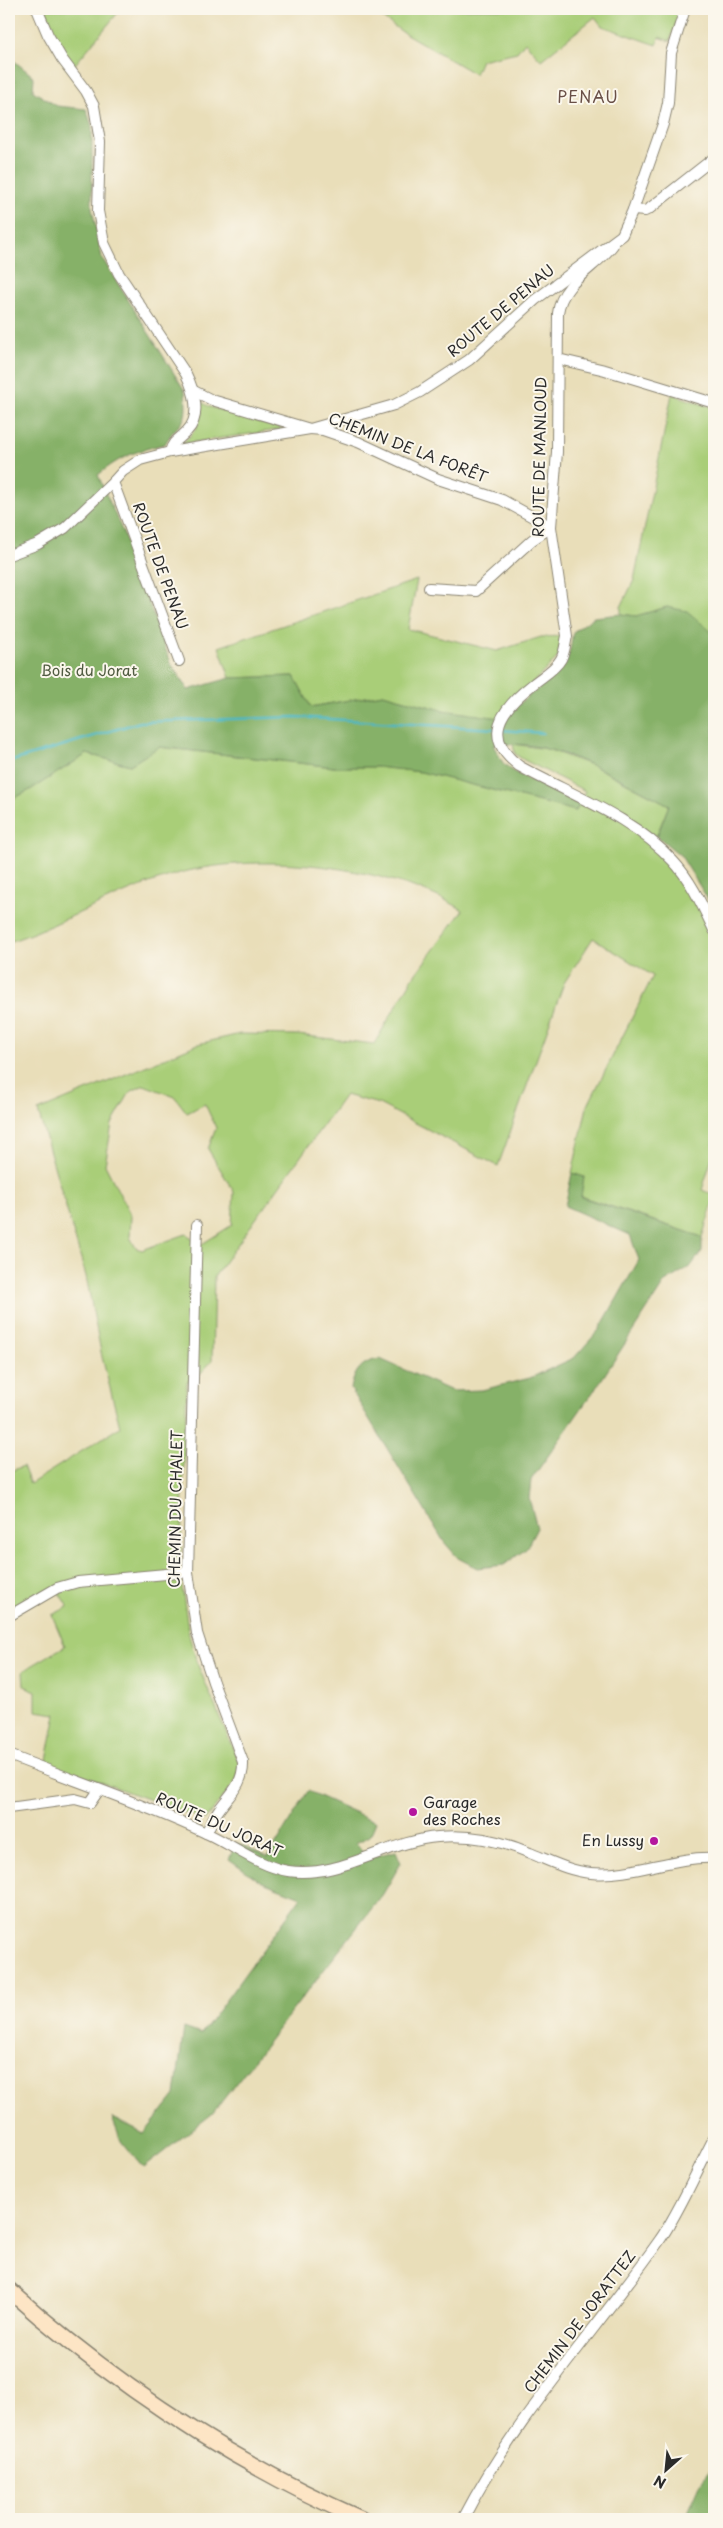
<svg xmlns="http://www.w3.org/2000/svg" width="723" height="2528" font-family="'Playpen Sans',sans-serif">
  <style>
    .green { fill: #a9ce78; stroke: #6a7c52; fill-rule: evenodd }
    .forest { fill: #86b168; stroke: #586e4a }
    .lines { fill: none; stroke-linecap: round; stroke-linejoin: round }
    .stream { stroke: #4ab8c4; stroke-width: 2.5 }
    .street-casing { stroke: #8a8472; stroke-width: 12 }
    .secondary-casing { stroke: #8a8472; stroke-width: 18 }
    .street { stroke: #fff; stroke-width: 10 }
    .secondary { stroke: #fde5c5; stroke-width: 15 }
    .poi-dot { fill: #b5179e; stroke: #fbf7ec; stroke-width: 2 }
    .labels { text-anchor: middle; stroke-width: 4; stroke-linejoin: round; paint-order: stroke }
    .street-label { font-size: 15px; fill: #2b2b2b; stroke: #fbf7ec }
    .park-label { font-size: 15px; fill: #515c42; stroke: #fbf7ec }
    .poi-label { font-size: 15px; fill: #2b2b2b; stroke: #fbf7ec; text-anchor: start }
    .neighbourhood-label { font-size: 16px; letter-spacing: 1px; fill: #694f47; stroke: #fbf7ec }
  </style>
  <rect width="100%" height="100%" fill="#fbf7ec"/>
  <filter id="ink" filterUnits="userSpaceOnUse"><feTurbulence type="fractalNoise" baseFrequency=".02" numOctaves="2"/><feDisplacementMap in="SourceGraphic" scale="10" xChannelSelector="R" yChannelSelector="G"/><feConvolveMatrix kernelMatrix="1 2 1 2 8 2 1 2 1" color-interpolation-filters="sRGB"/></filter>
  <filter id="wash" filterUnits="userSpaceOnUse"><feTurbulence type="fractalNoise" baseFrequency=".0096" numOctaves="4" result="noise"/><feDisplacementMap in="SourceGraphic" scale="20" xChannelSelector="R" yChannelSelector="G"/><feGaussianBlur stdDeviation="1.12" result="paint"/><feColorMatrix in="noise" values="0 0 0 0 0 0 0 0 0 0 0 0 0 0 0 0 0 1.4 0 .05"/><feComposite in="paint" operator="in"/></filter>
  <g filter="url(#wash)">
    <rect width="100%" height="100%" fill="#e9deb9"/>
    <g class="green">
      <polygon points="46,9 121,9 72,68 63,59"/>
      <polygon points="370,9 681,9 670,41 659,37 657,45 602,26 595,17 541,60 525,42 517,52 481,60 475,74 401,31"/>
      <polygon points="672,394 714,408 714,635 667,607 636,616 621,614 621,607 634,580"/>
      <path d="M 201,402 L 210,407 L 284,429 L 181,444 C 196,432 203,421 201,402 Z"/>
      <polygon points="417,580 408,629 497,651 541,637 562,636 558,657 499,718 442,710 383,694 311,707 294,676 230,678 219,647"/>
      <path d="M 513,744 L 547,749 L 594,766 L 669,805 L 653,844 L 673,861 L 714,930 L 714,1151 L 702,1190 L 714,1195 L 714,1200 L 702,1237 L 580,1196 L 584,1177 L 572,1173 L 587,1107 L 653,976 L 593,938 L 564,983 L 498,1166 L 379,1104 L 345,1095 L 214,1277 L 212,1361 L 196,1378 L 187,1382 L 180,1573 L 189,1635 L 197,1663 L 239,1763 L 237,1780 L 205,1820 L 98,1781 L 46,1765 L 56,1714 L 36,1711 L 36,1691 L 24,1686 L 23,1671 L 65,1646 L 52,1615 L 68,1607 L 56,1588 L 9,1616 L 9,1472 L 23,1466 L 30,1484 L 120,1427 L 102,1357 L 86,1276 L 38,1111 L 198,1044 L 240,1034 L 298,1035 L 374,1044 L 414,976 L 463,910 C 390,865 254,850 173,875 C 116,892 65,923 9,942 L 9,801 L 30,790 L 87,754 L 130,765 L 158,747 L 334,767 L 377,767 L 421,772 L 576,811 L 585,791 L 524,760 L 515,754 ZM 144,1085 L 175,1097 L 187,1113 L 205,1104 L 216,1128 L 208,1149 L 234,1192 L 232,1225 L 202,1244 L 186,1234 L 142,1250 L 136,1248 L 130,1237 L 131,1216 L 105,1165 L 112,1124 L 130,1092 Z"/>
    </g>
    <g class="forest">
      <path d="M 9,60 L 13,60 L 34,77 L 33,91 L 57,106 L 86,109 L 92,126 L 92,208 L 102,258 L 185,391 C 189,430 180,417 165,444 C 136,451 121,456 98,475 L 124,535 L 171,664 L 188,690 L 230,678 L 294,676 L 311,707 L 383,694 L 442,710 L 507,719 C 522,694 553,684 565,662 C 571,653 571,642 573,632 L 594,617 L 621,614 L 636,616 L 667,607 L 687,611 L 714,634 L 714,904 L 709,901 L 681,856 L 657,836 L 669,805 C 616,778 555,737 493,745 L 503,763 L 514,772 L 579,804 L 576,811 L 421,772 L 377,767 L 334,767 L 159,747 L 130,765 L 87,754 L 30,790 L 9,801 Z"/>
      <path d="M 572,1173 L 584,1177 L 581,1197 L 702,1237 L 702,1251 L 691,1266 L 665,1282 L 598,1385 L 531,1480 L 529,1498 L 537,1528 L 526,1549 L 504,1565 L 477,1568 L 458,1558 L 444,1542 L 351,1389 C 354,1371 362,1361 380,1359 L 452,1391 L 482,1390 L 530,1378 L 574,1358 L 599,1330 L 639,1260 L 630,1235 L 565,1206 Z"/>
      <polygon points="308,1791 376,1822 370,1836 356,1843 366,1858 396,1851 401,1863 383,1894 212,2114 143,2168 121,2141 112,2118 144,2134 175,2095 184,2028 201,2034 301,1897 260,1881 229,1859 236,1843 268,1857"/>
      <polygon points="714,2463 714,2519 685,2519 700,2485"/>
    </g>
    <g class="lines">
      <g class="stream">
        <polyline points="501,730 543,733"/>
        <polyline points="9,762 140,722 295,717 496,729"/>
      </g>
    </g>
  </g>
  <g filter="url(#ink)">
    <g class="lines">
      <defs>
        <g id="street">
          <path d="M 37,9 L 48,35 L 62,59 L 86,91 L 94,106 L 100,142 L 98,211 L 104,243 L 119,274 L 186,374 C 194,390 202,416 187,431 C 180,439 173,440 170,452"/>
          <polyline points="633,210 645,211 649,209 714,158"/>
          <path d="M 613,245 C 595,269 562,281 558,313 L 557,452 L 551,527 L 567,636 C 565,644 565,652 561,659 C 555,670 541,677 532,685 C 501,709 481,737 519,766 C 571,795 632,816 673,861 C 691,880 703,907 714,930"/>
          <polyline points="558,359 605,370 714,403"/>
          <polyline points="194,391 212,400 310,429 323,430 358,442 438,479 502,500 551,527"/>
          <polyline points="9,555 38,544 65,528 113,482"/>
          <polyline points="429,588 476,591 532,540 551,527"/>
          <polyline points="179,661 113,482 123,471 140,460 170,452 310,429 394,405 420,392 469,360 535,300 622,235 633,210 663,124 668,103 671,53 685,9"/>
          <path d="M 197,1225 L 188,1572 L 197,1633 L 213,1682 L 243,1762 C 244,1784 229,1795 218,1811 C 213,1818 210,1826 206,1833"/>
          <polyline points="9,1616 57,1588 78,1582 188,1572"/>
          <path d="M 9,1755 C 74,1781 142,1803 206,1833 C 233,1845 258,1866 288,1871 C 340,1879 387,1841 438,1837 C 469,1834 502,1841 530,1853 C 550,1861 569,1871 591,1873 C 633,1877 672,1856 714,1858"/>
          <polyline points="9,1808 75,1799 90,1803 99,1790"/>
          <path d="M 463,2519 C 515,2418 593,2334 659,2241 C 679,2213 697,2170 714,2138"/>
        </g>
        <path id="secondary" d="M 9,2290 C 114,2384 232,2462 361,2519"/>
      </defs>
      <use href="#street" class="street-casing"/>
      <use href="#secondary" class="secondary-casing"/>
      <use href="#street" class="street"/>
      <use href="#secondary" class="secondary"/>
    </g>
  </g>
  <g class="poi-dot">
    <circle cx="413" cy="1812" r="5"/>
    <circle cx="654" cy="1841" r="5"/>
  </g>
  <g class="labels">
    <g class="street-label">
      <text transform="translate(501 311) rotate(-40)" y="5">ROUTE DE PENAU</text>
      <text transform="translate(408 448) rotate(21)" y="5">CHEMIN DE LA FORÊT</text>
      <text transform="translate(540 457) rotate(-89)" y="5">ROUTE DE MANLOUD</text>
      <text transform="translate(160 566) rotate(70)" y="5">ROUTE DE PENAU</text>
      <text transform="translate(176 1509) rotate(-89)" y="5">CHEMIN DU CHALET</text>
      <text transform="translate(219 1825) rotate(24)" y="5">ROUTE DU JORAT</text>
      <text transform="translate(580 2322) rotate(-53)" y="5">CHEMIN DE JORATTEZ</text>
    </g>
    <g class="park-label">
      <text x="89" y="676">Bois du Jorat</text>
    </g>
    <g class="poi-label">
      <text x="423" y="1808">Garage<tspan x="423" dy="17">des Roches</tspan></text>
      <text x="644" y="1846" text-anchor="end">En Lussy</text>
    </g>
    <g class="neighbourhood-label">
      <text x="588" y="103">PENAU</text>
    </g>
  </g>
  <rect width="723" height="2528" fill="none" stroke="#fbf7ec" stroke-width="30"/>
  <g transform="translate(666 2470) rotate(207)" stroke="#fbf7ec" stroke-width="4" paint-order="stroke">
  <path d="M0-4L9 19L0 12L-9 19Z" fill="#2b2b2b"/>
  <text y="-8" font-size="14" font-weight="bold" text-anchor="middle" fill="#2b2b2b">N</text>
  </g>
</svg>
